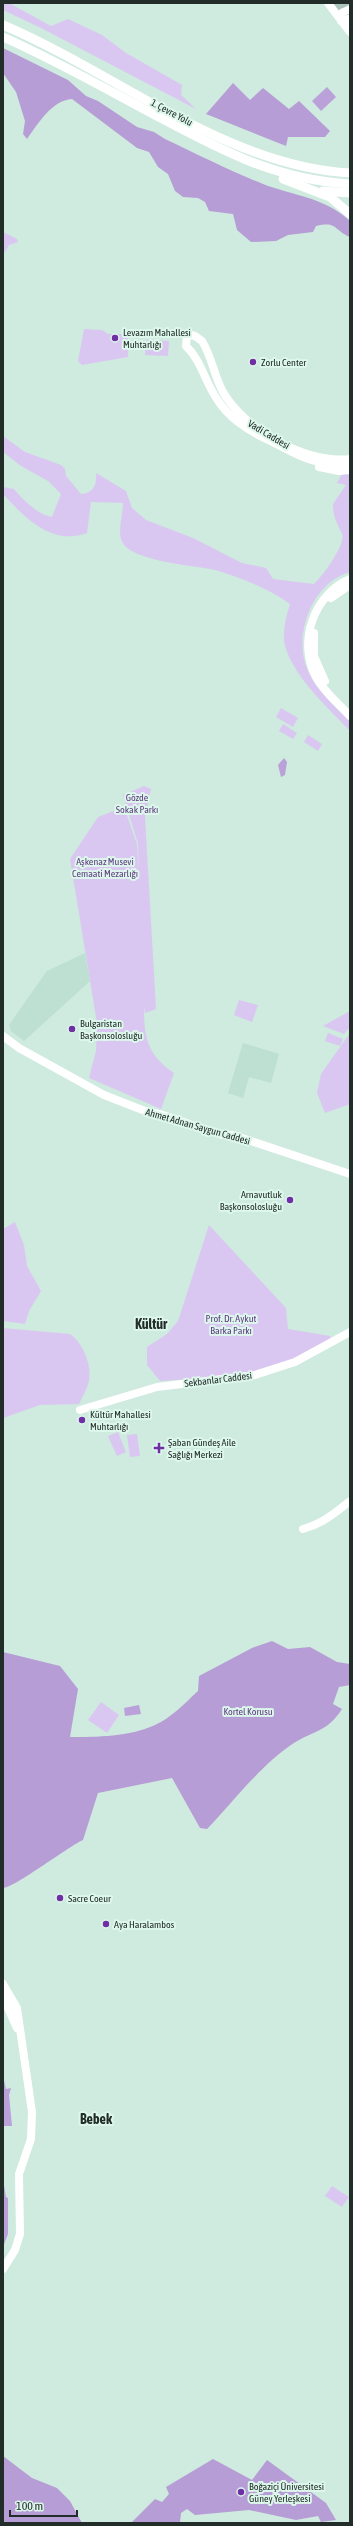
<svg xmlns="http://www.w3.org/2000/svg" width="353" height="2526" font-family="'Asap Condensed',sans-serif">
  <style>
    .built { fill: #bde0d2 }
    .green { fill: #dac7f1 }
    .forest { fill: #b79dd5 }
    .water { fill: #bba1d9 }
    .lines { fill: none; stroke-linecap: round; stroke-linejoin: round }
    .major-tunnel { stroke: #acc4ba; stroke-width: 8; stroke-dasharray: 8 4; stroke-linecap: butt }
    .major { stroke: #fff; stroke-width: 8 }
    .highway { stroke: #fff; stroke-width: 9 }
    .poi-dot { fill: #6f2ea3; stroke: #ddf7ec; stroke-width: 1.5 }
    .labels { text-anchor: middle; stroke-width: 4; stroke-linejoin: round; paint-order: stroke }
    .street-label { font-size: 10px; fill: #222c28; stroke: #ddf7ec }
    .poi-label { font-size: 10px; fill: #222c28; stroke: #ddf7ec; text-anchor: start }
    .park-label { font-size: 10px; fill: #5e3b7f; stroke: #ddf7ec }
    .district-label { font-size: 14px; font-weight: bold; fill: #222c28; stroke: #ddf7ec }
  </style>
  <rect width="100%" height="100%" fill="#cfeadf"/>
  <g class="built">
    <polygon points="85,953 90,981 24,1041 11,1031 9,1025 47,971"/>
    <polygon points="243,1043 279,1054 271,1083 249,1077 243,1098 228,1093"/>
  </g>
  <g class="green">
    <polygon points="3,3 9,3 51,26 68,19 102,35 126,53 182,85 181,95 196,109 41,28 3,10"/>
    <polygon points="3,232 17,239 18,242 9,245 3,255"/>
    <polygon points="84,329 102,330 108,334 121,334 129,331 128,357 82,365 78,361"/>
    <polygon points="146,340 169,341 168,356 145,355"/>
    <path d="M 3,436 L 25,452 L 61,465 L 65,469 L 66,476 L 81,494 C 94,493 97,484 96,473 L 126,491 L 132,508 L 146,520 L 193,538 L 242,563 L 266,568 L 273,579 L 314,584 C 322,577 346,545 342,534 C 337,523 333,517 333,504 L 346,485 L 337,483 L 342,474 L 350,473 L 350,572 C 313,582 294,632 306,666 C 314,689 334,705 350,722 L 350,731 C 329,709 296,679 286,649 C 281,636 286,617 290,604 C 272,590 237,576 215,570 C 195,565 127,562 121,539 C 118,529 123,514 123,503 L 91,502 L 87,533 C 52,546 25,518 3,494 L 3,487 L 14,489 C 22,499 38,515 52,517 L 61,494 L 48,481 L 21,466 L 3,452 Z"/>
    <polygon points="281,708 298,718 293,727 276,717"/>
    <polygon points="283,724 297,733 293,739 279,731"/>
    <polygon points="308,735 322,744 318,751 304,742"/>
    <path d="M 144,786 L 151,789 L 145,817 L 156,1009 L 145,1013 L 144,1007 C 144,1037 147,1055 174,1073 L 161,1109 L 89,1078 L 96,1051 L 97,1023 L 70,859 L 98,817 L 124,807 L 137,844 L 139,874 L 138,844 L 123,795 Z"/>
    <polygon points="239,1000 258,1005 252,1022 234,1015"/>
    <polygon points="350,1011 350,1027 344,1034 323,1026"/>
    <polygon points="328,1033 343,1039 340,1046 325,1041"/>
    <polygon points="350,1033 350,1104 325,1113 317,1093 321,1074"/>
    <polygon points="15,1222 24,1245 27,1266 41,1291 29,1311 25,1324 3,1321 3,1229"/>
    <polygon points="209,1225 286,1308 288,1329 330,1336 331,1340 288,1361 239,1376 160,1381 147,1365 147,1347 167,1334 178,1321"/>
    <path d="M 3,1328 L 70,1334 C 82,1342 92,1364 89,1380 C 88,1387 83,1396 79,1404 L 40,1405 L 3,1418 Z"/>
    <polygon points="118,1432 126,1452 117,1456 108,1436"/>
    <polygon points="137,1434 140,1456 130,1457 127,1435"/>
    <polygon points="101,1702 119,1715 107,1733 88,1720"/>
    <polygon points="332,2186 349,2197 342,2207 325,2196"/>
  </g>
  <g class="forest">
    <path d="M 3,48 L 68,80 L 86,96 L 98,101 L 137,127 L 154,132 L 165,139 C 197,154 230,171 263,184 C 294,196 324,197 350,221 L 350,237 C 333,230 338,221 316,226 L 313,232 L 288,235 L 276,241 L 251,242 L 237,230 L 233,214 L 209,211 L 205,202 L 198,198 L 183,197 L 175,191 L 168,174 L 158,167 L 149,152 L 137,148 L 72,99 C 52,100 38,124 27,139 L 23,134 L 25,121 L 16,92 L 3,73 Z"/>
    <polygon points="233,83 250,100 263,88 289,109 299,101 330,131 325,137 288,137 286,146 206,114"/>
    <path d="M 272,1641 L 288,1649 L 310,1647 L 337,1662 L 350,1664 L 350,1685 L 339,1687 L 333,1704 L 342,1709 C 327,1733 311,1731 291,1745 C 262,1764 231,1804 207,1829 L 200,1828 L 172,1778 L 98,1793 L 83,1840 C 66,1848 14,1888 3,1888 L 3,1652 L 60,1666 L 78,1689 L 70,1737 C 97,1737 129,1737 155,1725 C 171,1718 185,1703 198,1691 L 199,1676 L 252,1648 Z"/>
    <polygon points="3,2456 32,2478 57,2488 70,2501 82,2523 3,2523"/>
    <polygon points="213,2459 252,2480 267,2460 326,2503 336,2520 321,2522 318,2516 296,2520 249,2510 195,2515 187,2509 181,2513 180,2523 131,2523 155,2499 162,2502 169,2494 166,2487"/>
  </g>
  <g class="water">
    <polygon points="327,87 336,97 321,111 312,101"/>
    <polygon points="284,758 287,762 285,775 281,777 278,765"/>
    <polygon points="139,1705 141,1714 125,1716 124,1708"/>
    <polygon points="3,2076 6,2089 11,2088 9,2095 12,2126 3,2126"/>
    <polygon points="3,2179 6,2197 8,2198 8,2234 3,2247"/>
  </g>
  <g class="lines">
    <g class="major-tunnel">
      <polyline points="335,3 347,18"/>
      <polyline points="343,3 350,12"/>
    </g>
    <g class="major">
      <polyline points="328,3 350,32"/>
      <polyline points="348,19 350,22"/>
      <polyline points="341,21 342,13 350,9"/>
      <path d="M 350,459 C 306,464 245,430 223,392 C 214,376 212,357 202,341 L 195,336 L 187,334 L 186,346 C 201,360 205,382 217,399 C 229,418 246,429 266,439 C 300,455 310,466 350,463"/>
      <polyline points="319,467 339,471 350,470"/>
      <path d="M 350,579 C 314,594 297,642 316,677 C 324,692 338,703 350,716"/>
      <polyline points="331,598 350,585"/>
      <polyline points="314,633 314,656 325,681"/>
      <polyline points="3,1036 19,1048 104,1095 145,1111 163,1115 222,1135 233,1135 350,1174"/>
      <polyline points="80,1410 157,1387 255,1375 295,1362 350,1332"/>
      <path d="M 303,1529 C 322,1524 335,1513 350,1501"/>
      <polyline points="3,1984 17,2008 32,2112 31,2139 19,2174 20,2234 15,2250 3,2269"/>
      <polyline points="3,1997 17,2028"/>
    </g>
    <g class="highway">
      <path d="M 3,25 C 116,73 226,166 350,173"/>
      <path d="M 3,37 C 55,60 104,88 155,115 C 219,149 275,180 350,184"/>
      <polyline points="283,179 330,197 350,214"/>
      <polyline points="323,191 350,193"/>
    </g>
  </g>
  <g class="poi-dot">
    <circle cx="115" cy="338" r="4"/>
    <circle cx="253" cy="362" r="4"/>
    <circle cx="72" cy="1029" r="4"/>
    <circle cx="290" cy="1200" r="4"/>
    <circle cx="82" cy="1420" r="4"/>
    <path d="M157 1442h4v4h4v4h-4v4h-4v-4h-4v-4h4z"/>
    <circle cx="60" cy="1898" r="4"/>
    <circle cx="106" cy="1924" r="4"/>
    <circle cx="241" cy="2492" r="4"/>
  </g>
  <g class="labels">
    <g class="street-label">
      <text transform="translate(172 112) rotate(28)" y="4">1. Çevre Yolu</text>
      <text transform="translate(269 434) rotate(31)" y="4">Vadi Caddesi</text>
      <text transform="translate(198 1126) rotate(16)" y="4">Ahmet Adnan Saygun Caddesi</text>
      <text transform="translate(218 1379) rotate(-7)" y="4">Sekbanlar Caddesi</text>
    </g>
    <g class="poi-label">
      <text x="123" y="336">Levazım Mahallesi<tspan x="123" dy="12">Muhtarlığı</tspan></text>
      <text x="261" y="366">Zorlu Center</text>
      <text x="80" y="1027">Bulgaristan<tspan x="80" dy="12">Başkonsolosluğu</tspan></text>
      <text x="282" y="1198" text-anchor="end">Arnavutluk<tspan x="282" dy="12">Başkonsolosluğu</tspan></text>
      <text x="90" y="1418">Kültür Mahallesi<tspan x="90" dy="12">Muhtarlığı</tspan></text>
      <text x="168" y="1446">Şaban Gündeş Aile<tspan x="168" dy="12">Sağlığı Merkezi</tspan></text>
      <text x="68" y="1902">Sacre Coeur</text>
      <text x="114" y="1928">Aya Haralambos</text>
      <text x="249" y="2490">Boğaziçi Üniversitesi<tspan x="249" dy="12">Güney Yerleşkesi</tspan></text>
    </g>
    <g class="park-label">
      <text x="137" y="801">Gözde<tspan x="137" dy="12">Sokak Parkı</tspan></text>
      <text x="105" y="865">Aşkenaz Musevi<tspan x="105" dy="12">Cemaati Mezarlığı</tspan></text>
      <text x="231" y="1322">Prof. Dr. Aykut<tspan x="231" dy="12">Barka Parkı</tspan></text>
      <text x="248" y="1715">Kortel Korusu</text>
    </g>
    <g class="district-label">
      <text x="151" y="1329">Kültür</text>
      <text x="96" y="2124">Bebek</text>
    </g>
  </g>
  <rect width="353" height="2526" fill="none" stroke="#222c28" stroke-width="8"/>
  <path d="M10 2510v6h67v-6" fill="none" stroke="#222c28" stroke-width="2"/>
  <text x="16" y="2510" font-size="12" fill="#222c28" stroke="#ddf7ec" stroke-width="3" paint-order="stroke">100 m</text>
</svg>
